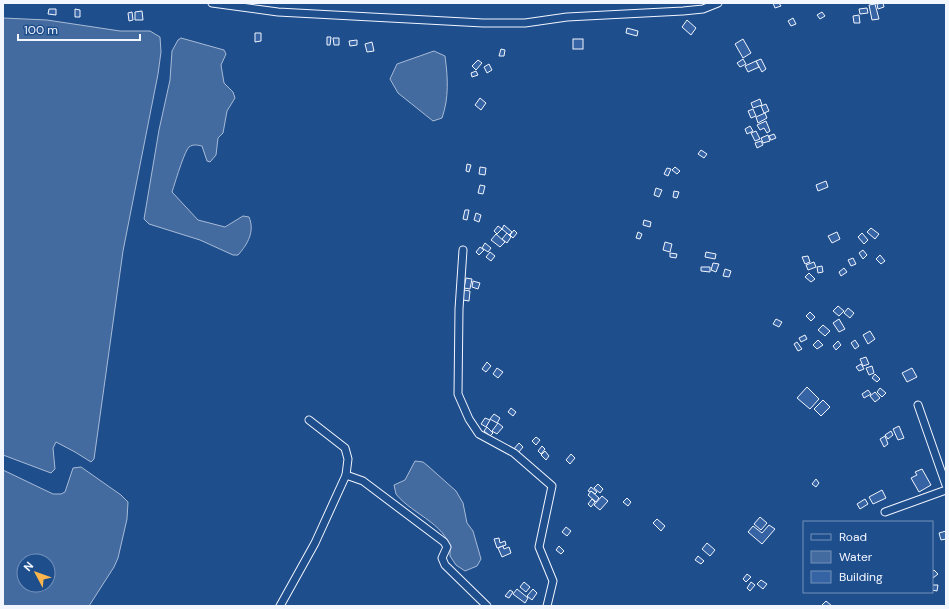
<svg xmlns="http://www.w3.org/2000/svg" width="949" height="609" font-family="'DM Sans',sans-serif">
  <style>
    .water { fill: #446ba0; stroke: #a8bbd7; fill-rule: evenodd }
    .building { fill: #3563a3; stroke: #f2f6ff }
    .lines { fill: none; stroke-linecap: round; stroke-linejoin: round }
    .street-casing { stroke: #f2f6ff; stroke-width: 9 }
    .street { stroke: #1f4e8c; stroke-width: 7 }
  </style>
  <rect width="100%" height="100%" fill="#1f4e8c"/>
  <g class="water">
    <polygon points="3,18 47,20 120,31 150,31 160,37 161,52 158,74 123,251 94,459 91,462 75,452 56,442 53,448 55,469 51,473 3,455"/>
    <path d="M 181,38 L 224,50 L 226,54 L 221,65 L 224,83 L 233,92 L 235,98 L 227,111 L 223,133 L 218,138 L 216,155 L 210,162 L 207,161 L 202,146 C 197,145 193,144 189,147 C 184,152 175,183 172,192 L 198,220 L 225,227 L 243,216 L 249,217 C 255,231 248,244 238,255 L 233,255 L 200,240 L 149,224 L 144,219 L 159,130 L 170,80 L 172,51 L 178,40 Z"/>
    <path d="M 434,51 L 445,56 C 448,78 449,98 442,118 L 433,121 L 398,93 L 390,79 L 397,64 Z"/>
    <path d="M 415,461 L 423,462 L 428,466 L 456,491 L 463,503 L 467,523 L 473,531 L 481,559 L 477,566 L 465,571 L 456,565 L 450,556 C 453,526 412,515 396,494 L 394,485 L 405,480 Z"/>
    <path d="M 81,467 L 121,495 L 128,502 L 127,519 L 118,558 L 114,567 L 89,606 L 3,606 L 3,470 L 53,494 L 61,494 L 65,492 L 73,468 ZM 24,561 L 48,561 L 48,585 L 24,585 Z"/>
  </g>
  <g class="building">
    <polygon points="773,3 779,3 781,6 775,8"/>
    <polygon points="883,3 884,7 878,9 877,4"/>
    <polygon points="875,4 879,19 872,20 869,5"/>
    <polygon points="867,8 868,13 860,14 859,9"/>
    <polygon points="49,9 56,9 56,15 48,14"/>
    <polygon points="75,9 80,10 80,17 75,17"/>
    <polygon points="142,11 143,20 135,20 135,12"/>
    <polygon points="132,12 133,20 129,21 128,13"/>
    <polygon points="822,12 825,16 820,19 817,15"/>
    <polygon points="859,15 860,23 854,23 853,16"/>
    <polygon points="793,18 796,24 791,26 788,21"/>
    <polygon points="687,20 696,28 691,35 682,27"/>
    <polygon points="627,28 638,31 637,36 626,33"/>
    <polygon points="255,33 261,33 261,41 255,42"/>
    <polygon points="327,37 331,37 330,45 327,45"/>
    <polygon points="333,38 339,38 339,45 334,45"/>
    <rect x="573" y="39" width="10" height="10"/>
    <polygon points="743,39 751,53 743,58 735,44"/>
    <polygon points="357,40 357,45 350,46 349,41"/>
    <polygon points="372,42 374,51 367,52 365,44"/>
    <polygon points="501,49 505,50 504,56 499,56"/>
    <polygon points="743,59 746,64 740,67 737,63"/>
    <polygon points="761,59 766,69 762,72 756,61"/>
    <polygon points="478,60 482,63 476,70 472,66"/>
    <polygon points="756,61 759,67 748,72 745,66"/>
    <polygon points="489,64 492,70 487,73 484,67"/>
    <polygon points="476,71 478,75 472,77 471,73"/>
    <polygon points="480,98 486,103 481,110 475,105"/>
    <polygon points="760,99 762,105 753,108 751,103"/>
    <polygon points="766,104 769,111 764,113 761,106"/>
    <polygon points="753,109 756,116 751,118 748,111"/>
    <polygon points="765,113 767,118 758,123 756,117"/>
    <polygon points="766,121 770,131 767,133 764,128 760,130 757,125"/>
    <polygon points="750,126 753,131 747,134 745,129"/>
    <polygon points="756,131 760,139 755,141 751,133"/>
    <polygon points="774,134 776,138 771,140 769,136"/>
    <polygon points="768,135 770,141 763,143 761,138"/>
    <polygon points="761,141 763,145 757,148 755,143"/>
    <polygon points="701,150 707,154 704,158 698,154"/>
    <polygon points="467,164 471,165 469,172 466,171"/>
    <polygon points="480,167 486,168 485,175 479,174"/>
    <polygon points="675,167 680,171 677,174 672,170"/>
    <polygon points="667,168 671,169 668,176 664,174"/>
    <polygon points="826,181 828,187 818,191 816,185"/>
    <polygon points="480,185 485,186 483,194 478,193"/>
    <polygon points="656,188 662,190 659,197 654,195"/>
    <polygon points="674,191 679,192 677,198 673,197"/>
    <polygon points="465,210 469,210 467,220 463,219"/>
    <polygon points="476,213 481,215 479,222 474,220"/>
    <polygon points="644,220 651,222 650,227 643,225"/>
    <polygon points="504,225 512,232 509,235 502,229"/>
    <polygon points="498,226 502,229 497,234 494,231"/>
    <polygon points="871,228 879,234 875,239 867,232"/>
    <polygon points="514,230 517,233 513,238 510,235"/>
    <polygon points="638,232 642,234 640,239 636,238"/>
    <polygon points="837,232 840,239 832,243 828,236"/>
    <polygon points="507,233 511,237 507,243 502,239"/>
    <polygon points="862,233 868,240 864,244 858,237"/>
    <polygon points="496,234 505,242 500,247 491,240"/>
    <polygon points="665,242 672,244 670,252 663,250"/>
    <polygon points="485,243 491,248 488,252 482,248"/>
    <polygon points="480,247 484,250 479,255 476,252"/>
    <polygon points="863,250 867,255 863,259 859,253"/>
    <polygon points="490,252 495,256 491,261 486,257"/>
    <polygon points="706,252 716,254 715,259 705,257"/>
    <polygon points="670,253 677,254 676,258 670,257"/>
    <polygon points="880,255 885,261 881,264 876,259"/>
    <polygon points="808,256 810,262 805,264 802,257"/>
    <polygon points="853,258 856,264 851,266 848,260"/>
    <polygon points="814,262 816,267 808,270 806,265"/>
    <polygon points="713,263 719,264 716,272 711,270"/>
    <polygon points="822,266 823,272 818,273 817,267"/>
    <polygon points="701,267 710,267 710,272 701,271"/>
    <polygon points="844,268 847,272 841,276 839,272"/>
    <polygon points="725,269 731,271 729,277 723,276"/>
    <polygon points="809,273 815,279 811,282 805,277"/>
    <polygon points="466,278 472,279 470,289 464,288"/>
    <polygon points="473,281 480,283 478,289 472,287"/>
    <polygon points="464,290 470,291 469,301 463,300"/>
    <polygon points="838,306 844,311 839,316 833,311"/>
    <polygon points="848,308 854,313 850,318 844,313"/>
    <polygon points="810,312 815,317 811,321 806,316"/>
    <polygon points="776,319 782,322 779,327 773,324"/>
    <polygon points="839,319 845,329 839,332 833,323"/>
    <polygon points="823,325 830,331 825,336 818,330"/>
    <polygon points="870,331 875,339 868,344 863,335"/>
    <polygon points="805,335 807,339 801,342 799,338"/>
    <polygon points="818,340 823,345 817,349 813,345"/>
    <polygon points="855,340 859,346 855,349 851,343"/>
    <polygon points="838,341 841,345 836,350 833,346"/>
    <polygon points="797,342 802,349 798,351 794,344"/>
    <polygon points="866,357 869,364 863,366 860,359"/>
    <polygon points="487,362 491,366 486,372 482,369"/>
    <polygon points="861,364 864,369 859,371 856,367"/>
    <polygon points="872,366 874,373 869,375 866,368"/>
    <polygon points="497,368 503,372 498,378 493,374"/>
    <polygon points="912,368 917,377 907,382 902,373"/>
    <polygon points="875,374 880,379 877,382 872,378"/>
    <polygon points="807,387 819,399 810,409 797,398"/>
    <polygon points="880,388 886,393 882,397 877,392"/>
    <polygon points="868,390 871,394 864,398 862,394"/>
    <polygon points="875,392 880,398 875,402 870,396"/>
    <polygon points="823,400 830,407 821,416 814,409"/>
    <polygon points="511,408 516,412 513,416 508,412"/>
    <polygon points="494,414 500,418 497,423 490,419"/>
    <polygon points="485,418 490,420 486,427 481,424"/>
    <polygon points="498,423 503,427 497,434 492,431"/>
    <polygon points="899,426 904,438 898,440 893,429"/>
    <polygon points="487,427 493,433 490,436 484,431"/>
    <polygon points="891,431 893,435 888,439 885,435"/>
    <polygon points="885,436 888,444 884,447 880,439"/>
    <polygon points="536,437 540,440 536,445 532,441"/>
    <polygon points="519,443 523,447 518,453 513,450"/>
    <polygon points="542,446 545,449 541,454 538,451"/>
    <polygon points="545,451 549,456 546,460 541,455"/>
    <polygon points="571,454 575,458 570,464 566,460"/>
    <polygon points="922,469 931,485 919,492 911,478 917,475 915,472"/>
    <polygon points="816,479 819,483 816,487 812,484"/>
    <polygon points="598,484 603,489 600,493 594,488"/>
    <polygon points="591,487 597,492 595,494 591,491 590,492 588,491"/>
    <polygon points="882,490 886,498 873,504 869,497"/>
    <polygon points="591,491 599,498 596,502 588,495"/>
    <polygon points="602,496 608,501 600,510 594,505"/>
    <polygon points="627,498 631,502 628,506 623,502"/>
    <polygon points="592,499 595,502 591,507 588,504"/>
    <polygon points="865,499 868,504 860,509 857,504"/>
    <polygon points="760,517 767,523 761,530 754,524"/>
    <polygon points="657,519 665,526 661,531 653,523"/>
    <polygon points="769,525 775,529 762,544 748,532 753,526 762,533"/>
    <polygon points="566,527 571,531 567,536 562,532"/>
    <polygon points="946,531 946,539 941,540 939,533"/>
    <polygon points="499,538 500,543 505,541 506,545 497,548 494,539"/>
    <polygon points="707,543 715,550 710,556 702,549"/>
    <polygon points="503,546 504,549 509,547 511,553 502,557 498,548"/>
    <polygon points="559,546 564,551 561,554 556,550"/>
    <polygon points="698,556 704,561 701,564 695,560"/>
    <polygon points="934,570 938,574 933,578 932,572"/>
    <polygon points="747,574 751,577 746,582 743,579"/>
    <polygon points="761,580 767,584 763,589 757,584"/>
    <polygon points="524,582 530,587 526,592 520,587"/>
    <polygon points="751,582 755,585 750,591 747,588"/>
    <polygon points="932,585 938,585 937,591 932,590"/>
    <polygon points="517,589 528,598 525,603 513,594"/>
    <polygon points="533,589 537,593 532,600 527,596"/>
    <polygon points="510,590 513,592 509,598 505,596"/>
    <polygon points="826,601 832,606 821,606"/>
  </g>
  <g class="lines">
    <defs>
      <g id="street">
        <polyline points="212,3 278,12 483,23 525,23 567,17 683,11 703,9 718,3"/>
        <polyline points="463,250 459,309 458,394 469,419 479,434 514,453 552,486 539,547 553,581 547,606"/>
        <polyline points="918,405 946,485"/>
        <polyline points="309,420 345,448 348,459 346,475"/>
        <polyline points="885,512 946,490"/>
        <polyline points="280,606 315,543 346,475 363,481 444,542 447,547 442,558 445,565 487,606"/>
      </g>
    </defs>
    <use href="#street" class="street-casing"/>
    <use href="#street" class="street"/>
  </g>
  <rect width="949" height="609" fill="none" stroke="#f2f6ff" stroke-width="8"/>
  <rect x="803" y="521" width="130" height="72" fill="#1f4e8c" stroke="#7391ba"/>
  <rect x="811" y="534" width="20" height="6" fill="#1f4e8c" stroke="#7391ba"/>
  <text x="839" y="541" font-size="12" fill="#f2f6ff">Road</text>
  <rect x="811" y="551" width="20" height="12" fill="#446ba0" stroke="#7391ba"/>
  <text x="839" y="561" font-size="12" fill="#f2f6ff">Water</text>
  <rect x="811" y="571" width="20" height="12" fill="#3563a3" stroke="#7391ba"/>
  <text x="839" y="581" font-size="12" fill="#f2f6ff">Building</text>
  <g transform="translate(36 573) rotate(311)"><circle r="19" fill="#1f4e8c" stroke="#7391ba"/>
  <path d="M0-3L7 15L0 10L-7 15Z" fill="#ffb74d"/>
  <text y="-6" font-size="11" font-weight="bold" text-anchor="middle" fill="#f2f6ff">N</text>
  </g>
  <path d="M18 34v6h122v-6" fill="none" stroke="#f2f6ff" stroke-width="2"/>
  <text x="24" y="34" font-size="12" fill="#f2f6ff" stroke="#1f4e8c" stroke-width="3" paint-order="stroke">100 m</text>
</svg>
